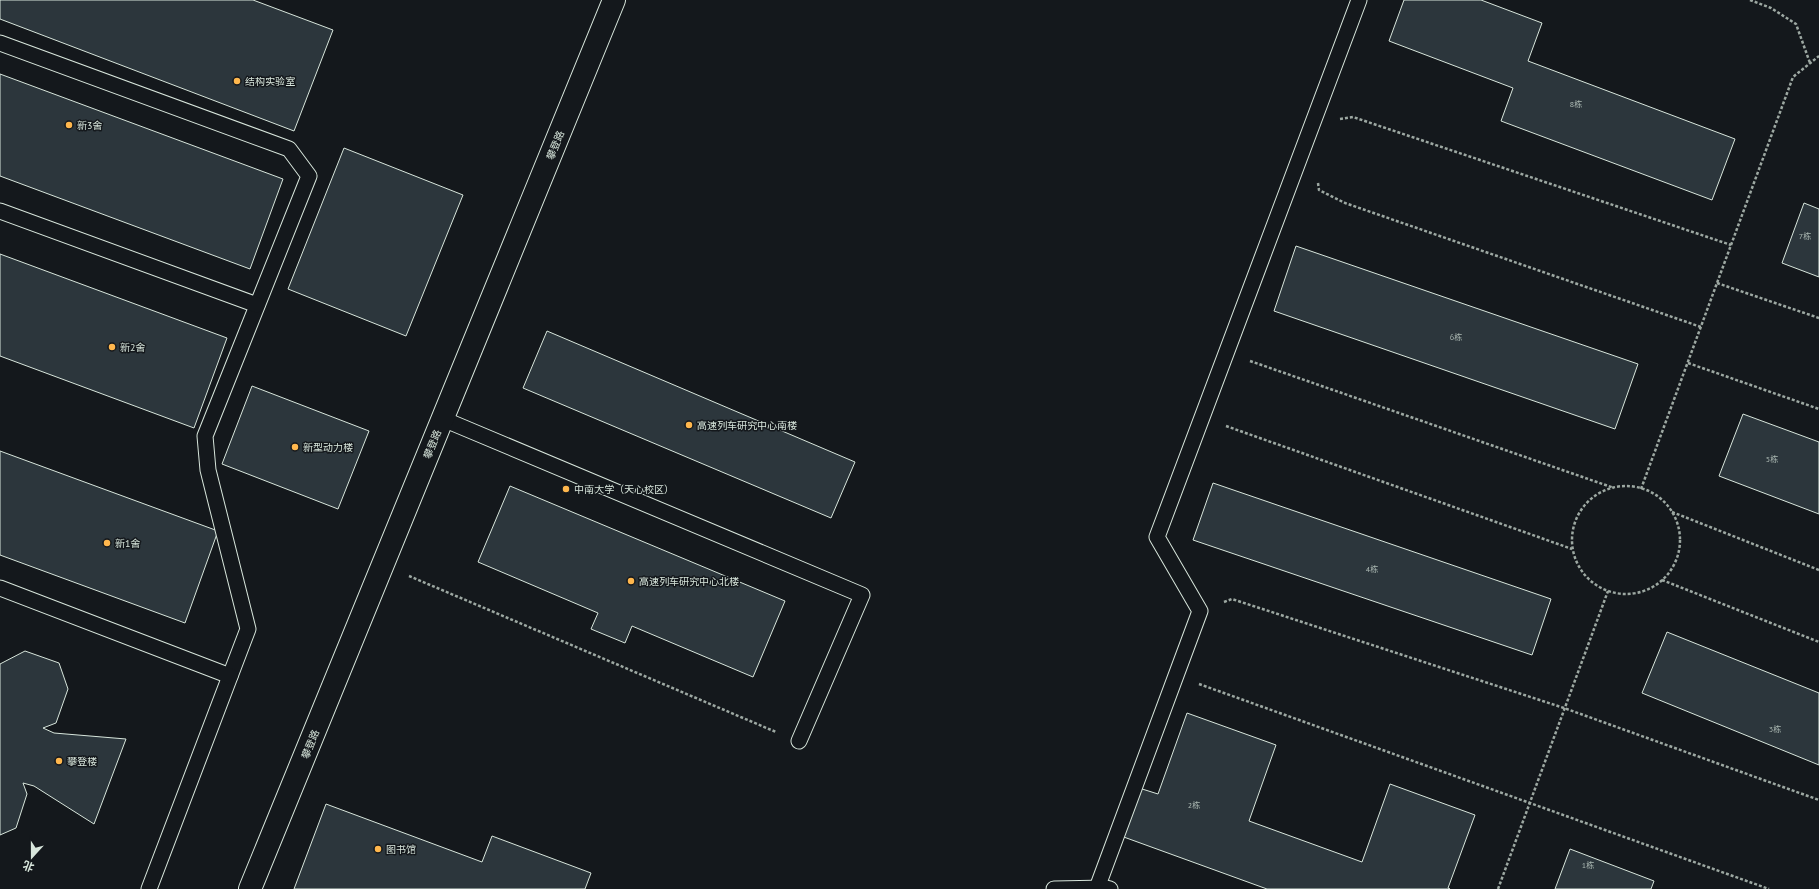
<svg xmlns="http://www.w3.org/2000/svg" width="1819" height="889" font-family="'PT Sans','Noto Sans SC',sans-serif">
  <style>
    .building { fill: #2c363c; stroke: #d8e6dc }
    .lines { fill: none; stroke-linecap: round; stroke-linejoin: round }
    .lane-casing { stroke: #d8e6dc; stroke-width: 17 }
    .street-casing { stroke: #d8e6dc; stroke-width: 24 }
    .path { stroke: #9da8a2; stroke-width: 2.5; stroke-dasharray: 3 2; stroke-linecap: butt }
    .lane { stroke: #14181c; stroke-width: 15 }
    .street { stroke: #14181c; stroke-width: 22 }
    .poi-dot { fill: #ffb74d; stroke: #14181c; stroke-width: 1.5 }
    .labels { text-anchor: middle; stroke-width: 3; stroke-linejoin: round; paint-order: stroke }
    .number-label { font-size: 8px; fill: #adbab4 }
    .poi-label { font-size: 10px; fill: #d8e6dc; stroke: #14181c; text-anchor: start }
    .street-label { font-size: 10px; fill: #d8e6dc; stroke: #14181c }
  </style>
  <rect width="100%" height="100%" fill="#14181c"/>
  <g class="building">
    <polygon points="0,0 253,0 333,30 294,131 0,19"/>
    <polygon points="1404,0 1481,0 1542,23 1528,61 1735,139 1712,200 1501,121 1513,88 1389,41"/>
    <polygon points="0,74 283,179 250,269 0,176"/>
    <polygon points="344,148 463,195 406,336 288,289"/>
    <polygon points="1804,203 1819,209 1819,277 1782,263"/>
    <polygon points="1296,246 1638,364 1615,429 1274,311"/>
    <polygon points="0,254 227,338 194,428 0,356"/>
    <polygon points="547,331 855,462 831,518 523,388"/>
    <polygon points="252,386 369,431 338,509 222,464"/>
    <polygon points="1743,414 1819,442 1819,514 1719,476"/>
    <polygon points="0,451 218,531 185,623 0,555"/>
    <polygon points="1213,483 1551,599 1532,655 1193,540"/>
    <polygon points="510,486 785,601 753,677 632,626 625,643 591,629 598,613 478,562"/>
    <polygon points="1667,632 1819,693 1819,765 1642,693"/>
    <polygon points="25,651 59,663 68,689 56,723 43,728 54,733 126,739 94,824 34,786 23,783 27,794 16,828 0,835 0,664"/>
    <polygon points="1187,713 1276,745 1249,821 1362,862 1390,784 1475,815 1448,888 1450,889 1267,889 1121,836 1139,788 1158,794"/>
    <polygon points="326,804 482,862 492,836 591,873 585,889 294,889"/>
    <polygon points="1570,849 1654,881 1651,889 1555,889"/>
  </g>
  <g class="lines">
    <defs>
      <g id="lane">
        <polyline points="0,43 289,149 309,176 205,436 208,470 248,629 149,889"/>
        <polyline points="0,211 257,305"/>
        <polyline points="443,419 862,595 799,741"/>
        <polyline points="0,588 230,676"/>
        <polyline points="1097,888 1200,611 1157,537 1359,0"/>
        <polyline points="1054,889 1106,888 1110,889"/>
      </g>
      <polyline id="street" points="250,889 614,0"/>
    </defs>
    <use href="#lane" class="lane-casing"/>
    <use href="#street" class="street-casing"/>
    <g class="path">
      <polyline points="1750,0 1771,8 1796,24 1810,63"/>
      <polyline points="1340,119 1353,117 1731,245"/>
      <polyline points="1318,183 1319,190 1345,203 1701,327"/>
      <polyline points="1717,283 1819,318"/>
      <polyline points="1250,361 1614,488"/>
      <polyline points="1688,363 1819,409"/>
      <polyline points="1226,426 1572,549"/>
      <circle cx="1626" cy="540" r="54"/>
      <polyline points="1641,489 1793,77 1819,56"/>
      <polyline points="1672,512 1819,570"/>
      <polyline points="409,576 776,732"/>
      <polyline points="1662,580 1819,642"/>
      <polyline points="1224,602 1232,599 1564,708 1819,800"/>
      <polyline points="1199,684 1769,889"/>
      <polyline points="1498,889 1608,591"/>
    </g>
    <use href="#lane" class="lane"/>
    <use href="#street" class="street"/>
  </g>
  <g class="poi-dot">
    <circle cx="237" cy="81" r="4"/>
    <circle cx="69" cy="125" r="4"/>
    <circle cx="112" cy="347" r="4"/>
    <circle cx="689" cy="425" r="4"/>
    <circle cx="295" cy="447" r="4"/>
    <circle cx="566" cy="489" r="4"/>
    <circle cx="107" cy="543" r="4"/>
    <circle cx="631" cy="581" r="4"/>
    <circle cx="59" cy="761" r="4"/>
    <circle cx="378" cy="849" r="4"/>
  </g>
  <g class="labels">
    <g class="number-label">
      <text x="1576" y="107">8栋</text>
      <text x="1805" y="239">7栋</text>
      <text x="1456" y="340">6栋</text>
      <text x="1772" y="462">5栋</text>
      <text x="1372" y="572">4栋</text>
      <text x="1775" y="732">3栋</text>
      <text x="1194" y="808">2栋</text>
      <text x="1588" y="868">1栋</text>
    </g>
    <g class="poi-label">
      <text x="245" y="85">结构实验室</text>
      <text x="77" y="129">新3舍</text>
      <text x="120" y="351">新2舍</text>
      <text x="697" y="429">高速列车研究中心南楼</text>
      <text x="303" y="451">新型动力楼</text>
      <text x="574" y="493">中南大学（天心校区）</text>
      <text x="115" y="547">新1舍</text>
      <text x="639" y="585">高速列车研究中心北楼</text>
      <text x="67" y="765">攀登楼</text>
      <text x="386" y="853">图书馆</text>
    </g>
    <g class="street-label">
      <text transform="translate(555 145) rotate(-68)" y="4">攀登路</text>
      <text transform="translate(432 444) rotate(-68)" y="4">攀登路</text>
      <text transform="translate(310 744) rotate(-68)" y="4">攀登路</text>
    </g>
  </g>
  <g transform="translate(32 857) rotate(201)" stroke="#14181c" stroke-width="3" paint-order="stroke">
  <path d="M0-3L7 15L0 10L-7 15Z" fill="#d8e6dc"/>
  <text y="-6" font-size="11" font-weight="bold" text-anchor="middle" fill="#d8e6dc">北</text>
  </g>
</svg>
